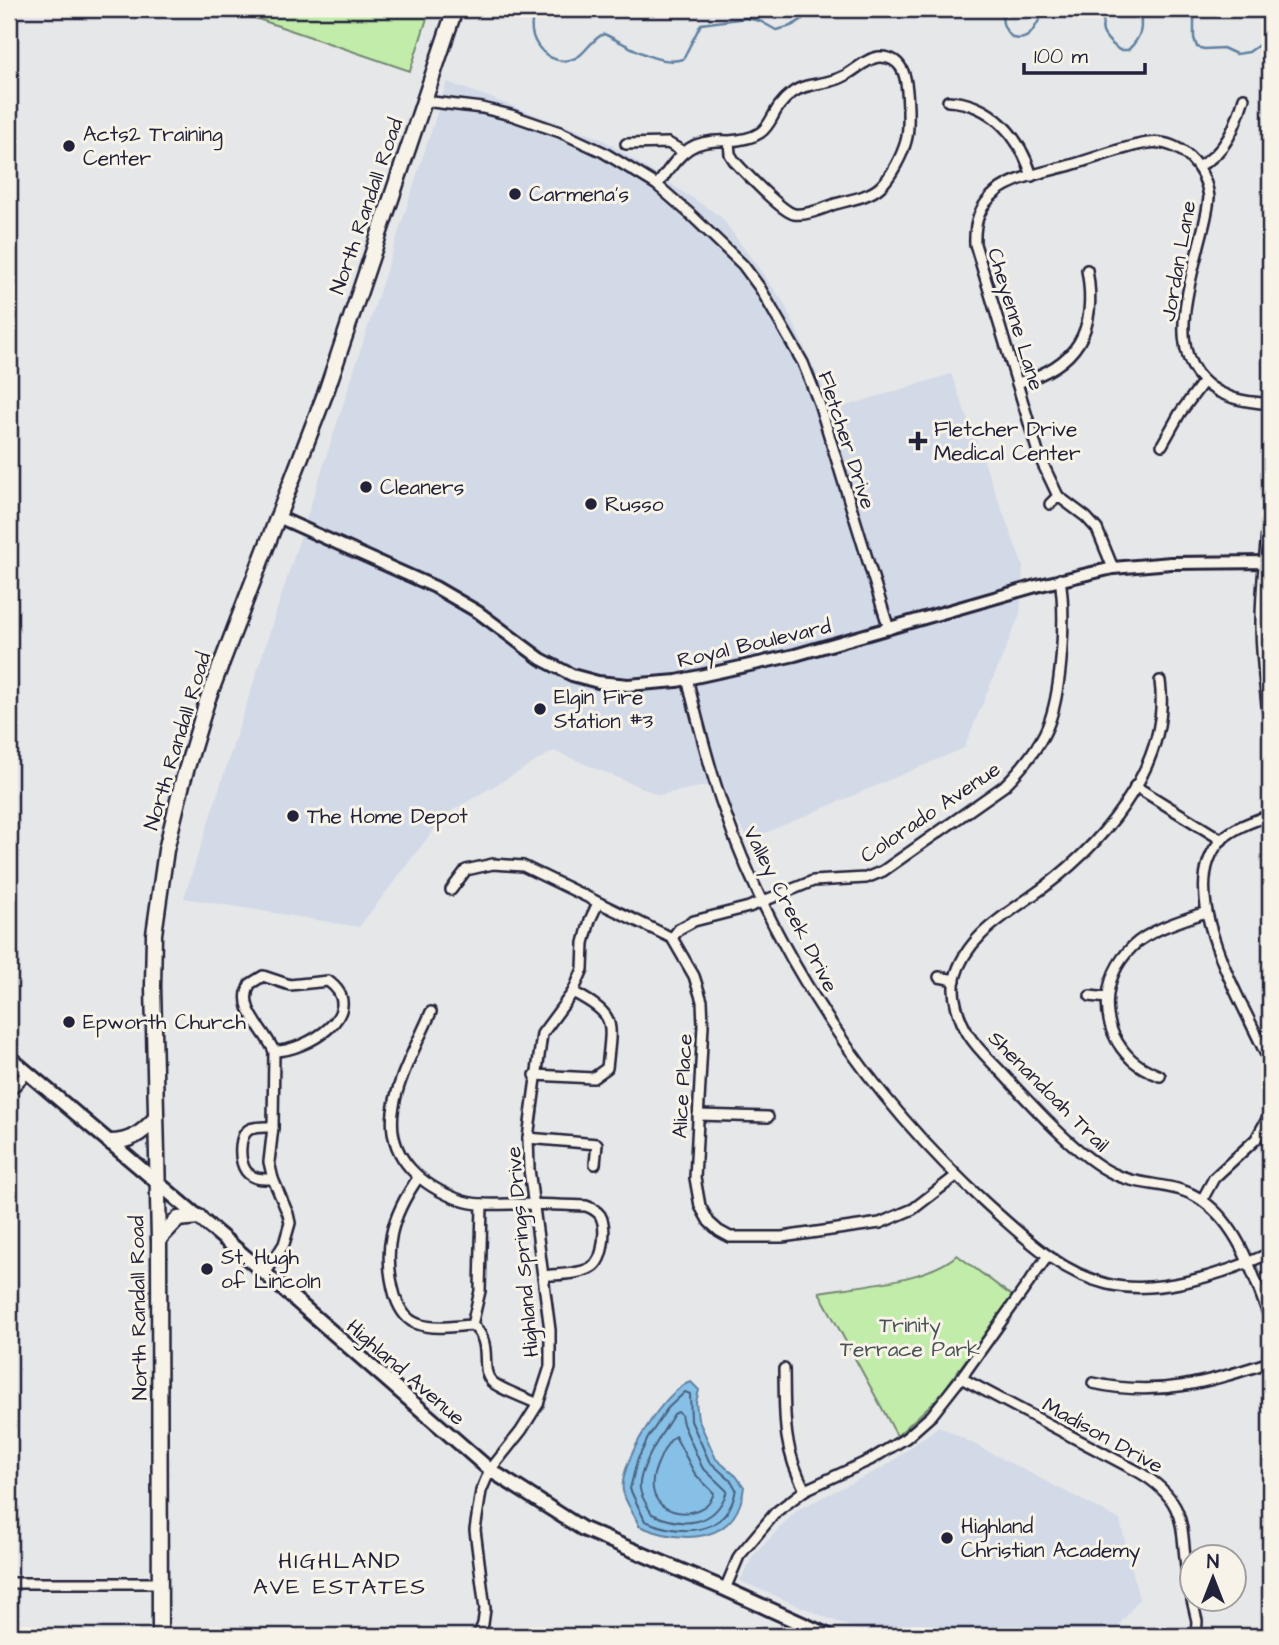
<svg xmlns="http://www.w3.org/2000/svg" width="1279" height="1645" font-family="'Architects Daughter',sans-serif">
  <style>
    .built { fill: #d2d9e7 }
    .green { fill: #c2eca9; stroke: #728772; stroke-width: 2 }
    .water { fill: #87c0e6; stroke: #5f81a2; stroke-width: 2 }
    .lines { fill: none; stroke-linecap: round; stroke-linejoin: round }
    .shore { stroke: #4a617f; stroke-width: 2 }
    .stream { stroke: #5f81a2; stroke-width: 2.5 }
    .minor-casing { stroke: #22223b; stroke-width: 14 }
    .tertiary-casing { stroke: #22223b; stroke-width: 16 }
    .secondary-casing { stroke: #22223b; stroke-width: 18 }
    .primary-casing { stroke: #22223b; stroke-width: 19 }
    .minor { stroke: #f7f3e8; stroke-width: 9 }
    .tertiary { stroke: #f7f3e8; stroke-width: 10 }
    .secondary { stroke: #f7f3e8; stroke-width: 12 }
    .primary { stroke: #f7f3e8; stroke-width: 14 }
    .poi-dot { fill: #22223b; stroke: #f7f3e8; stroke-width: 2.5 }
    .labels { text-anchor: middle; stroke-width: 6; stroke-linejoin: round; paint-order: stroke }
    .poi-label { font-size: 21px; fill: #22223b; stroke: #f7f3e8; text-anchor: start }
    .street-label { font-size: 21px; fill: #22223b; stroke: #f7f3e8 }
    .park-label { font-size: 21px; fill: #4a5456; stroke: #f7f3e8 }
    .neighbourhood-label { font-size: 23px; letter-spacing: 2px; fill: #22223b; stroke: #f7f3e8 }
  </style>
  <rect width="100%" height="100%" fill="#e6e7e8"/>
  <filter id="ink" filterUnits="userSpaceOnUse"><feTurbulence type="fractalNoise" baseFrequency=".0143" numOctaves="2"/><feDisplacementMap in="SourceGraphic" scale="14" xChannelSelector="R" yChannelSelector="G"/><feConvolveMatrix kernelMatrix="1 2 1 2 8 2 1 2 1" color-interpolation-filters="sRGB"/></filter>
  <g filter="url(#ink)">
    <g class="built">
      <polygon points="447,82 602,139 721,217 784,303 833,410 951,374 1023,566 1020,614 964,748 749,840 715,784 659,795 554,751 446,814 359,927 184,898"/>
      <polygon points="939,1426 1120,1520 1139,1599 1111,1636 871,1636 740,1581 753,1556 797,1510 886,1466"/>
    </g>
    <g class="green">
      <polygon points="229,9 430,9 410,71"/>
      <path d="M 957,1255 L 1012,1296 L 939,1397 L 897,1436 L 819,1292 C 860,1285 925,1282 957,1255 Z"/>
    </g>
    <path class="water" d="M 691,1382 L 699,1390 L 696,1402 L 698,1419 L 716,1459 L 736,1476 L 744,1487 C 737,1545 682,1544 639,1526 C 635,1515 625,1502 623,1491 C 618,1465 665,1388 691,1382 Z"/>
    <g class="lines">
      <g class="shore">
        <path d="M 685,1392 L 690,1394 L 691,1421 L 709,1461 L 731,1481 L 736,1489 C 728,1537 681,1536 645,1521 L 630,1489 L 637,1461 L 648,1438 L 667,1409 Z"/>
        <path d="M 678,1412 L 681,1414 L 683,1424 L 702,1467 L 727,1491 C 715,1527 683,1528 652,1514 C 648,1507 641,1497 640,1489 C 637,1470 664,1430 674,1414 Z"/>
        <path d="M 675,1436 L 695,1474 L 714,1493 C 704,1526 633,1518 658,1463 C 662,1453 667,1442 675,1436 Z"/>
      </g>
      <g class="stream">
        <path d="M 538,9 C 520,30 543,66 570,60 C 585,57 590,39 604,34 C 627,44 657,67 683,59 L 701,24 L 746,18 L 760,21 L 776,30 C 787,28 801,23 807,13 L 805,9"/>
        <path d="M 1007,9 C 998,19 1004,30 1013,38 C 1036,43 1034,18 1049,9"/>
        <polyline points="1055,9 1064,12 1074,9"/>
        <path d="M 1108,9 C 1097,31 1102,35 1119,50 L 1128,50 C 1143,36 1142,27 1140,9"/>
        <polyline points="1194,9 1194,38 1197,47 1204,49 1223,48 1236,54 1249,52 1270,37"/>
      </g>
      <defs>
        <g id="minor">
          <polyline points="424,101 482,108 511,115 560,132 603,152 657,185 689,213 743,265 760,288 803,363 819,403 889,629"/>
          <path d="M 948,101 C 992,103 1020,137 1032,176"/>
          <polyline points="626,144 668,143 682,151"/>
          <path d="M 1199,166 C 1226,153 1236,125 1244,98"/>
          <path d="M 657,185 C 681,154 687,139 729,141 L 730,154 L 735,162 C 746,173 781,211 794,214 C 807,216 824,208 835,204 C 849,200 869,197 880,187 C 891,177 902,156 906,141 C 909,131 908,120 908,110 C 907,89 909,56 879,57 C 866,58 854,72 842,77 C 827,85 806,82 792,93 C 762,116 780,137 729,141"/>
          <path d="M 1017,383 C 1077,366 1098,331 1087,270"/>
          <polyline points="1162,445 1180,413 1204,381"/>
          <path d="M 1270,499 C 1267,540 1261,582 1261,623 C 1261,660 1266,695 1270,731"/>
          <polyline points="1050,504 1058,496"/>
          <path d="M 1113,568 L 1097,529 L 1086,517 L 1058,496 L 1039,456 L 975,244 C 974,223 979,206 996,192 C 1012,178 1049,171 1071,165 C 1096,158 1122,147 1148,143 C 1181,139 1205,167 1209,197 C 1208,213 1203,229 1199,245 C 1187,296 1161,370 1228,396 C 1241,402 1256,402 1270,404"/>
          <path d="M 687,678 C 697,719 707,760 721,801 C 774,956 868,1097 989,1206 C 1025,1238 1059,1272 1107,1284 C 1157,1296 1224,1274 1270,1253"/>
          <path d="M 1160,681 C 1172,769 1096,852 1029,898 C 999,919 965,940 955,978 C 951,996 959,1019 968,1034 C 977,1049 991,1061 1003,1074 C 1030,1103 1077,1156 1112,1173 C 1141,1188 1177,1181 1203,1201 C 1241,1228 1254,1278 1270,1319"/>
          <polyline points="1135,786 1222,840"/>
          <path d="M 1270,815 C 1254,821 1235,827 1222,839 C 1170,893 1248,1009 1270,1064"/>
          <polyline points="451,890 466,870 493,864 523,866 672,938 694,976 702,1001 703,1025 695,1178 700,1206 709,1222 719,1231 730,1237 782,1237 880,1223 913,1209 956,1176"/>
          <path d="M 672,938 L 679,929 L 694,921 L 749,907 L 813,881 L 866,878 L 883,871 L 1004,786 C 1022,768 1042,744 1050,720 C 1062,685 1066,615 1060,579"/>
          <path d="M 263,976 L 290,985 L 328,981 C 371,1012 305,1052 274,1051 C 263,1027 237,1009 250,984 Z"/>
          <polyline points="939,977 955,980"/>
          <polyline points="1090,996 1107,998"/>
          <path d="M 431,1012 C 418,1043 397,1078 393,1112 C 387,1159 423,1187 463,1201 C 478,1206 496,1204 511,1204 C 536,1204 561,1205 586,1206 C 592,1208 596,1210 600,1215 C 607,1227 604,1260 592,1267 C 580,1275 557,1274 543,1276"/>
          <path d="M 535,1075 L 593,1078 L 607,1068 C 612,1020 617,1016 573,992"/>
          <path d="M 1160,1076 C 1150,1072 1140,1067 1132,1060 C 1098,1028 1100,978 1133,946 C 1151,929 1183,920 1206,912"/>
          <polyline points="9,1092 26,1074"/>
          <polyline points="698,1115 768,1117"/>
          <polyline points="528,1138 597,1144 595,1164"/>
          <path d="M 418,1178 C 391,1217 382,1250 395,1296 C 399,1308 405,1320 418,1324 C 434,1330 455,1326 472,1325 C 495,1343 478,1368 492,1382 C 502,1390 526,1398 538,1404"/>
          <path d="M 273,1179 C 263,1179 253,1180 246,1171 C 239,1161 238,1135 250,1129 C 257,1126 266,1127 273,1127"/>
          <polyline points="1202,1200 1214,1178 1256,1139 1270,1114"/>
          <polyline points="265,1274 284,1244 290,1223 288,1214 273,1179 269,1162 273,1127 274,1051"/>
          <polyline points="472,1325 480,1291 482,1204"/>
          <path d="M 784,1369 C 785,1416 782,1447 805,1490"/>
          <path d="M 961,1378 L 1137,1471 C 1199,1506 1175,1540 1192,1597"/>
          <path d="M 1093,1383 C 1158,1398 1208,1382 1270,1362"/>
          <polyline points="9,1583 160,1583"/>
          <polyline points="725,1589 739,1556 776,1512 805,1490 870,1460 906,1438 932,1415 961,1378 1047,1257"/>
          <polyline points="1192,1600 1197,1621 1196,1636"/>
          <polyline points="478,1636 483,1624 485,1609 475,1530 481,1491 490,1470 521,1431 538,1404 550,1367 550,1330 529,1169 528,1138 542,1034 573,992 583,969 584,943 590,920 598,903"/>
        </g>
        <polyline id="tertiary" points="278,517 435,587 478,612 541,659 572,675 598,682 628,685 677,681 795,655 1036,586 1113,568 1171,563 1270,562"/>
        <polyline id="secondary" points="9,1057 261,1270 490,1470 583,1529 725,1589 829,1636"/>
        <g id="primary">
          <path d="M 110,1142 C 130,1142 142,1133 155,1119"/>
          <polyline points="159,1239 178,1219 199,1217"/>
          <polyline points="160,1636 159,1239 153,986 154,934 166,850 182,784 207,701 327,389 455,9"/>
        </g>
      </defs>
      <use href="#minor" class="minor-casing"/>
      <use href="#tertiary" class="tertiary-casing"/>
      <use href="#secondary" class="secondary-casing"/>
      <use href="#primary" class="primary-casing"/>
      <use href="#minor" class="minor"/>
      <use href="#tertiary" class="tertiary"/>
      <use href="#secondary" class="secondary"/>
      <use href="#primary" class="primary"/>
    </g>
  </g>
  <g class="poi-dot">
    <circle cx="69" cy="146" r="7"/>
    <circle cx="515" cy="194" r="7"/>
    <path d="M914.5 430.5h7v7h7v7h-7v7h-7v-7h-7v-7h7z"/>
    <circle cx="366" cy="487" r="7"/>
    <circle cx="591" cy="504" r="7"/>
    <circle cx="540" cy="709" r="7"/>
    <circle cx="293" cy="816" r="7"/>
    <circle cx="69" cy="1022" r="7"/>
    <circle cx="207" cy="1269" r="7"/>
    <circle cx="947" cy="1538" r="7"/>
  </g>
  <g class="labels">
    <g class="poi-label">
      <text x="83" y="141">Acts2 Training<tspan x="83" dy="24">Center</tspan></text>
      <text x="529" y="201">Carmena’s</text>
      <text x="934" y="436">Fletcher Drive<tspan x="934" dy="24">Medical Center</tspan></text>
      <text x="380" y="494">Cleaners</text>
      <text x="605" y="511">Russo</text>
      <text x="554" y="704">Elgin Fire<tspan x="554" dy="24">Station #3</tspan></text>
      <text x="307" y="823">The Home Depot</text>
      <text x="83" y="1029">Epworth Church</text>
      <text x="221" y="1264">St. Hugh<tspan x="221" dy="24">of Lincoln</tspan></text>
      <text x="961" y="1533">Highland<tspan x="961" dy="24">Christian Academy</tspan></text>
    </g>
    <g class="street-label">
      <text transform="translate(366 206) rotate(-71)" y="7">North Randall Road</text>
      <text transform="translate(1178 261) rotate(-80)" y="7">Jordan Lane</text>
      <text transform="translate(1016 319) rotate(73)" y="7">Cheyenne Lane</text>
      <text transform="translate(847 440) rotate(72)" y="7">Fletcher Drive</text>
      <text transform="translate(754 643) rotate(-13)" y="7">Royal Boulevard</text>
      <text transform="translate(177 741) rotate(-73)" y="7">North Randall Road</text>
      <text transform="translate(930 812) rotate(-34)" y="7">Colorado Avenue</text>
      <text transform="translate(791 909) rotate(63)" y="7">Valley Creek Drive</text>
      <text transform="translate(682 1086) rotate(-87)" y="7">Alice Place</text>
      <text transform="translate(1049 1091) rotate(45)" y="7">Shenandoah Trail</text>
      <text transform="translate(522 1252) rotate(-95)" y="7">Highland Springs Drive</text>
      <text transform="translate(138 1308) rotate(-91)" y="7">North Randall Road</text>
      <text transform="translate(406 1372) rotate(41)" y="7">Highland Avenue</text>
      <text transform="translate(1103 1435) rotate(29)" y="7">Madison Drive</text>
    </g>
    <g class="park-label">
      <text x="910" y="1332">Trinity<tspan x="910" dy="24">Terrace Park</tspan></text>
    </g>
    <g class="neighbourhood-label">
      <text x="340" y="1568">HIGHLAND<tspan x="340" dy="26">AVE ESTATES</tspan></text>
    </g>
  </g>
  <rect width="1279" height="1645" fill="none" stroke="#f7f3e8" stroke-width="35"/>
  <rect x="18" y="18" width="1244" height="1610" fill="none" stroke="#22223b" stroke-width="2.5" filter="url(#ink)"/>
  <g transform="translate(1213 1578)"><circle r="33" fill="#f7f3e8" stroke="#a29fa3" stroke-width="2"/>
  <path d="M0-5L12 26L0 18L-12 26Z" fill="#22223b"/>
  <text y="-10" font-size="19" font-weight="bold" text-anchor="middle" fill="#22223b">N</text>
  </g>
  <path d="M1024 63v10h121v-10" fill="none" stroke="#22223b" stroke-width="3.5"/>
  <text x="1034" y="63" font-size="21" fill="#22223b" stroke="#f7f3e8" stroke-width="5" paint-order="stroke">100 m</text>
</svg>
